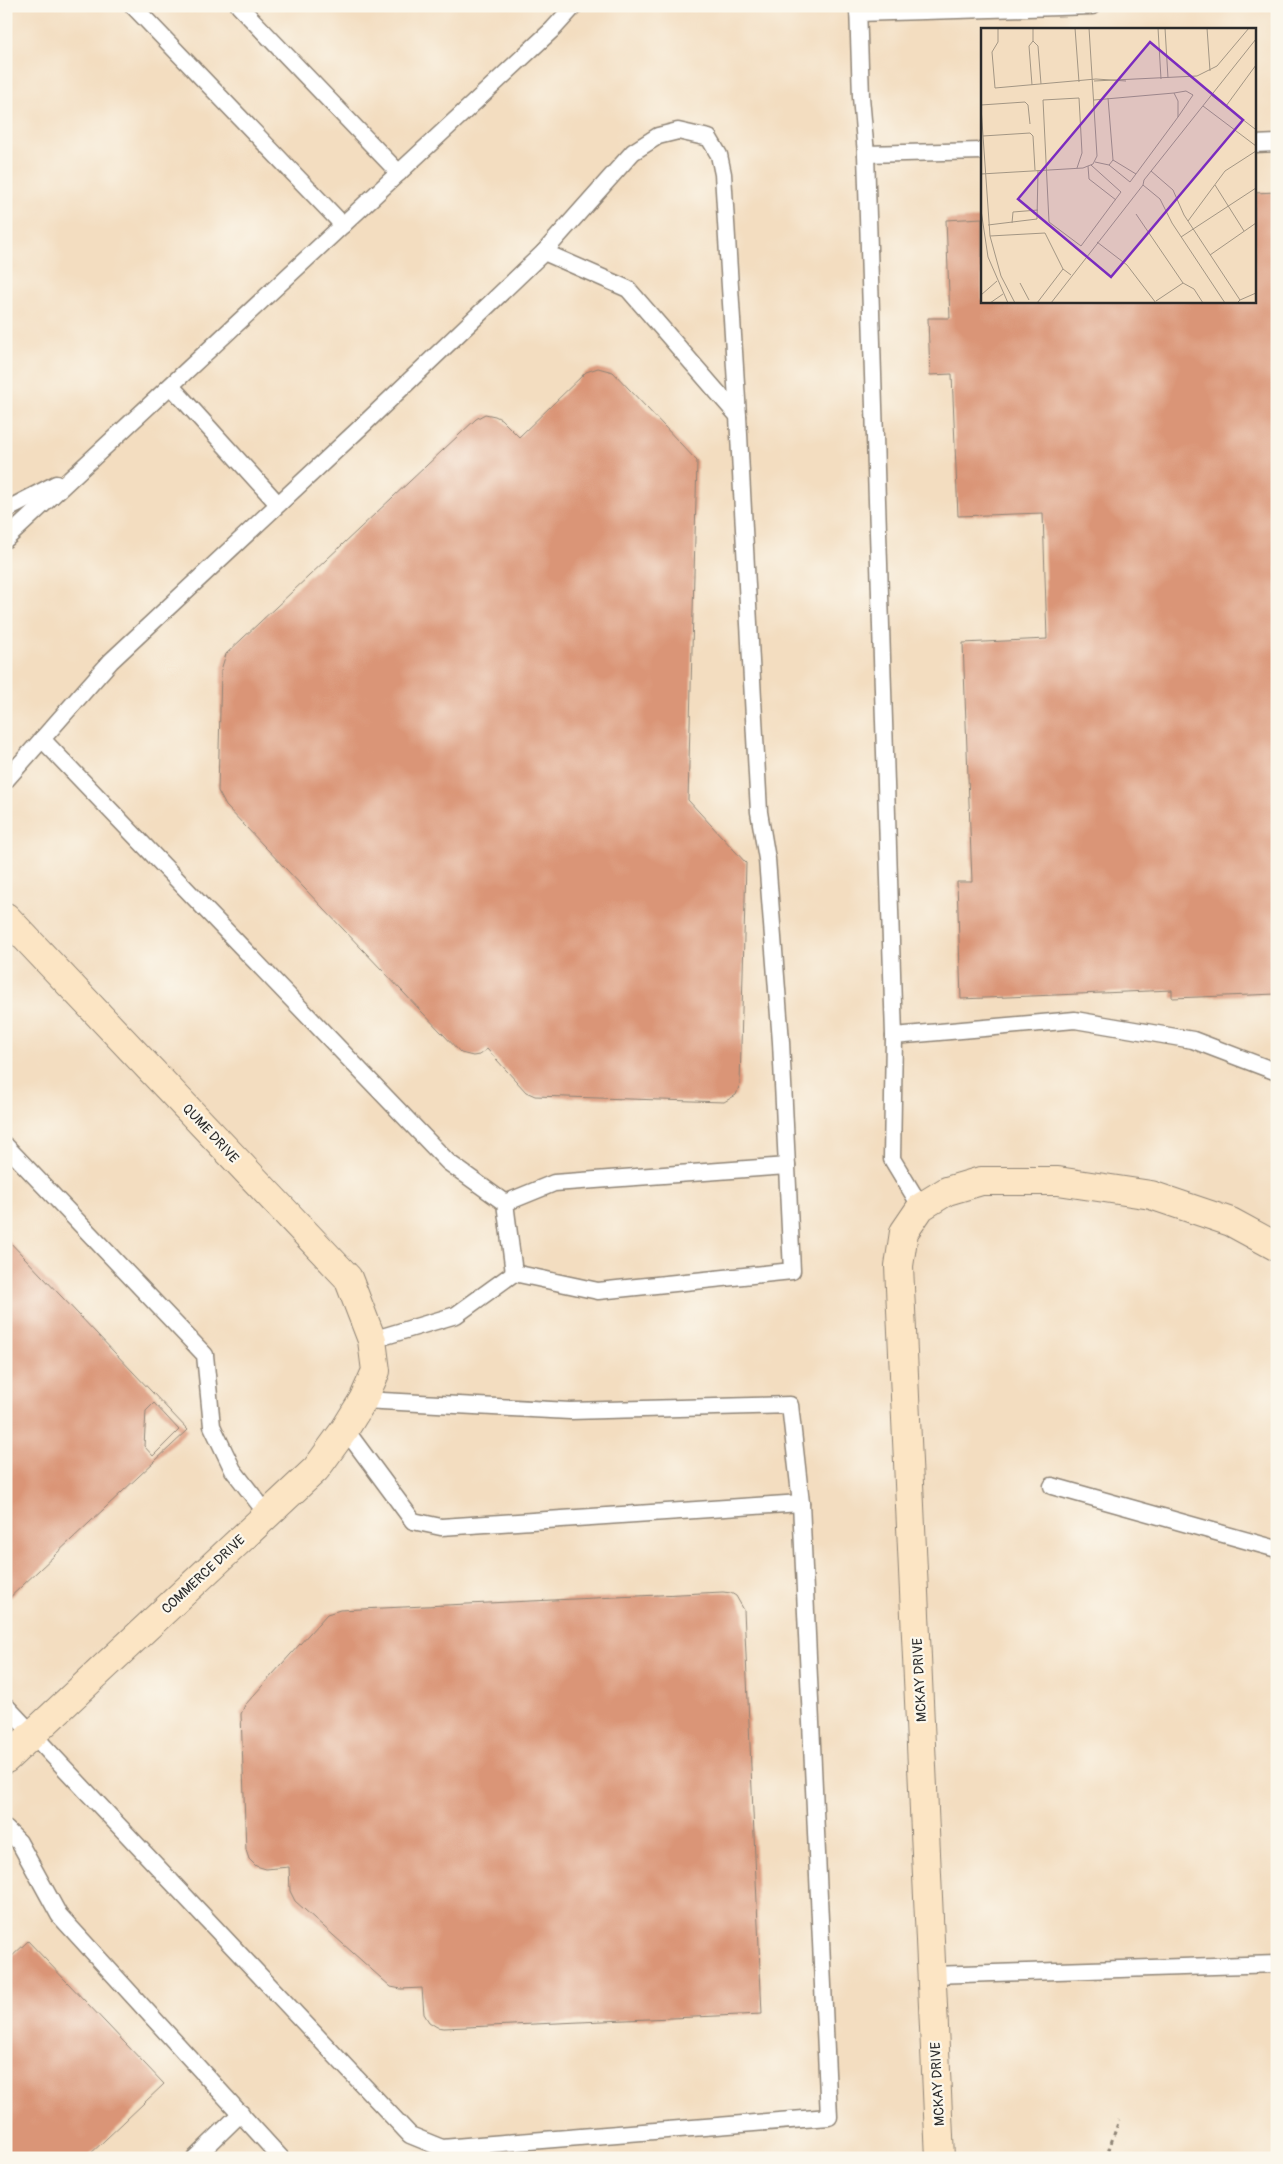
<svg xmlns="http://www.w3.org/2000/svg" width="1283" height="2164" font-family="Pangolin,sans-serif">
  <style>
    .building { fill: #da9577; fill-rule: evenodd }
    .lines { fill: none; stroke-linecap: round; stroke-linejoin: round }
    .lane-casing { stroke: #8f8476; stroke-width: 19 }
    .secondary-casing { stroke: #8f8476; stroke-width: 30 }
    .path { stroke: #8f8476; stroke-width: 3; stroke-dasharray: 4 4; stroke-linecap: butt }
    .lane { stroke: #fff; stroke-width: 16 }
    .secondary { stroke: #fce5c4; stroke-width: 28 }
    .labels { text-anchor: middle; stroke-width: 4.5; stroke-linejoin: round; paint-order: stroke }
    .street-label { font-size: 14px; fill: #2b2b2b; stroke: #fbf7ec }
    .inset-road { fill: none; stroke: #a39684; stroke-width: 1 }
    .view { fill: #7b2cbf; fill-opacity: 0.15; stroke: #7b2cbf; stroke-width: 2.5 }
    .inset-edge { fill: none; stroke: #2b2b2b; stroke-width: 2.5 }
  </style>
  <rect width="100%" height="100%" fill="#fbf7ec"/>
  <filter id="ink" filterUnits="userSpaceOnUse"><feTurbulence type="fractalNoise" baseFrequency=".02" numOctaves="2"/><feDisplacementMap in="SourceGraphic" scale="10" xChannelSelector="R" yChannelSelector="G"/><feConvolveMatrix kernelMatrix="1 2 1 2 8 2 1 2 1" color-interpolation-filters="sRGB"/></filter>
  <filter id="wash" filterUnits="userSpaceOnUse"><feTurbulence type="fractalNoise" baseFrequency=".0096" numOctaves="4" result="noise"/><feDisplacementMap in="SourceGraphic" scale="20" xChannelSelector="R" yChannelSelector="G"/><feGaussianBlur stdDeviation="1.12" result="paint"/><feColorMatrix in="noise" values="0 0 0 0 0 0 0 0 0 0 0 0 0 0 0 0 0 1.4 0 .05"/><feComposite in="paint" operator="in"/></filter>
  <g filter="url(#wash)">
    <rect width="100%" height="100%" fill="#f3ddc0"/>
    <g id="blocks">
      <g class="building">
        <polygon points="1277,192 1277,994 1172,998 1172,990 961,999 957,882 972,882 963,643 1047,639 1043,513 958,516 952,374 930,375 928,318 950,318 946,220 982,218 982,301 1254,301 1254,193"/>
        <polygon points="598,368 613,372 697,461 688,800 746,863 740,1084 736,1095 724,1102 535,1096 526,1092 487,1049 479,1055 473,1056 461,1053 226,806 218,791 221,670 226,654 476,419 485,414 495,416 501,419 519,437 586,372"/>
        <path d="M 6,1238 L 188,1430 L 6,1601 ZM 154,1403 L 179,1430 L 153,1456 L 144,1446 L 146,1411 Z"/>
        <polygon points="723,1592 731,1593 736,1596 744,1610 762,2014 444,2028 437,2027 429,2022 424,2014 422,1988 401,1989 391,1987 295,1901 290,1891 289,1867 266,1869 256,1866 249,1859 246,1850 241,1714 245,1705 327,1614 340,1610"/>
        <polygon points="28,1941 164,2084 86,2158 6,2158 6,1962"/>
      </g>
    </g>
  </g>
  <g filter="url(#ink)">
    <use href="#blocks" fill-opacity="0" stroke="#8f8476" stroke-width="1"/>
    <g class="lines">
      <defs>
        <g id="lane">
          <polyline points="133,6 343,225"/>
          <polyline points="239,6 399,173"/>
          <polyline points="858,6 861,97 866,154 894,1036 892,1159 921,1207"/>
          <polyline points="858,13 1092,6"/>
          <polyline points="1254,144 1277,143"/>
          <polyline points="866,154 982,151"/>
          <polyline points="544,252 633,152 658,136 678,131 709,138 719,155 723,174 738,416"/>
          <polyline points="171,386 278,504"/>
          <polyline points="6,510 56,484"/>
          <polyline points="6,539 553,29 574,6"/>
          <polyline points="42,739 448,1162 505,1203 514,1273"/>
          <polyline points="6,780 111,661 361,427 544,252 628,289 738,416 759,812 767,859 781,1042 792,1271 598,1291 514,1273 456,1315 372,1340"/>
          <polyline points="894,1036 1075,1020 1193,1040 1277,1072"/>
          <polyline points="6,1146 205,1355 212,1426 233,1470 267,1514"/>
          <polyline points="505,1203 554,1183 787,1166"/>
          <polyline points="345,1429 413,1521 441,1527 801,1503"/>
          <polyline points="1052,1486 1277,1549"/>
          <polyline points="6,1706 410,2135 442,2148 829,2117 801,1503 790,1405 570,1411 363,1400"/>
          <polyline points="6,1829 19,1842 59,1915 281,2158"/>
          <polyline points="932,1975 1277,1964"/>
          <polyline points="195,2158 241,2113"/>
        </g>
        <g id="secondary">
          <polyline points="6,917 348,1278 372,1340 376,1371 363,1400 345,1429 316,1469 6,1759"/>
          <polyline points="940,2158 899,1266 904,1232 921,1207 947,1191 981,1181 1058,1181 1151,1195 1231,1222 1277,1247"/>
        </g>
      </defs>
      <use href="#lane" class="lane-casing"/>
      <use href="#secondary" class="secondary-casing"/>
      <polyline class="path" points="1106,2158 1119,2120"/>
      <use href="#lane" class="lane"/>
      <use href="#secondary" class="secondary"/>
    </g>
  </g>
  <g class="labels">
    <g class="street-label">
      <text transform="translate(211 1133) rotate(47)" y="5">QUME DRIVE</text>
      <text transform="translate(203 1574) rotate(-43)" y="5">COMMERCE DRIVE</text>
      <text transform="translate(919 1680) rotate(-93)" y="5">MCKAY DRIVE</text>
      <text transform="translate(937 2084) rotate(-93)" y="5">MCKAY DRIVE</text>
    </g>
  </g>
  <g transform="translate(981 28)">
    <rect width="275" height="275" fill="#f3ddc0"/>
    <path class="inset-road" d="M 17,0 L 17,14 L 11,24 L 14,60 L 115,51 L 145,53M 94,0 L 98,54M 177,0 L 180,51M 184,0 L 187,50M 226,0 L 229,43M 52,13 L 57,18 L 60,56M 113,53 L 216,48 L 236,38 L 268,0M 51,57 L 48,18 L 52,13 L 52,0M 193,65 L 205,63 L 212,67 L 197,89M 230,67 L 274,101M 127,70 L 132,132 L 128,137M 113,72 L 193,65 L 197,73 L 197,89 L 149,154 L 128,137 L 114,134M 0,77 L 44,74 L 47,77 L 49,96M 222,78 L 275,118M 245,78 L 275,37M 0,79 L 9,208 L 20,248 L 34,275M 2,108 L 49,105 L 52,108 L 54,142M 132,132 L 155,146M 107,138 L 108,151 L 135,172M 96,140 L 101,125 L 98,70 L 62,72 L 68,194 L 100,218 L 140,164 L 110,137M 170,143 L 192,162 L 203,187 L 259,272 L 256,275M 0,146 L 102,140 L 112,136 L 116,128 L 108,0M 162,157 L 163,152 L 275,11M 162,157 L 179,171 L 191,195 L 244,275M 234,157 L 263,203M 0,182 L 7,229 L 27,275M 155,186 L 202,255 L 213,261 L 222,275M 207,193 L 244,143 L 275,123M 31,195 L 32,184 L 57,182M 7,197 L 56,191 L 57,142M 9,208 L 64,205 L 82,241M 200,209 L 275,160M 116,214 L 146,237 L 175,275M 229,227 L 275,195M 39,255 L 48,272M 0,267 L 16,253M 259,272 L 275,265M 175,273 L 202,255M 9,275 L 22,266M 56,275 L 82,241 L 90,247M 70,275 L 162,157"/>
    <path class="view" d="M 169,14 L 262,92 L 130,249 L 37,171 Z"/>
    <rect width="275" height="275" class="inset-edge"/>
  </g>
  <rect width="1283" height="2164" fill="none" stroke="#fbf7ec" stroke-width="25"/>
</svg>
